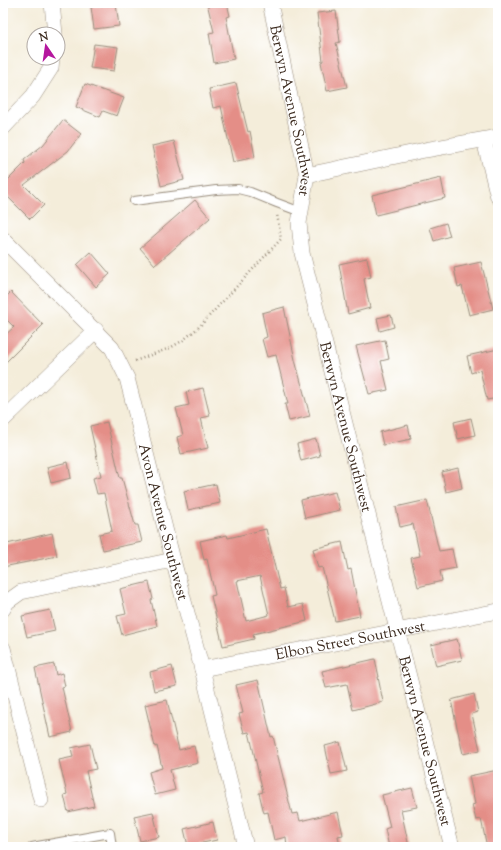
<svg xmlns="http://www.w3.org/2000/svg" width="501" height="850" font-family="'Sorts Mill Goudy',serif">
  <style>
    .building { fill: #e48e87; fill-rule: evenodd }
    .lines { fill: none; stroke-linecap: round; stroke-linejoin: round }
    .service-casing { stroke: #988c7c; stroke-width: 10 }
    .minor-casing { stroke: #988c7c; stroke-width: 16 }
    .path { stroke: #988c7c; stroke-width: 2.5; stroke-dasharray: 1 3; stroke-linecap: butt }
    .service { stroke: #fff; stroke-width: 8 }
    .minor { stroke: #fff; stroke-width: 15 }
    .labels { text-anchor: middle; stroke-width: 3.5; stroke-linejoin: round; paint-order: stroke }
    .street-label { font-size: 15px; fill: #3b2a1e; stroke: #fff }
  </style>
  <rect width="100%" height="100%" fill="#fff"/>
  <filter id="ink" filterUnits="userSpaceOnUse"><feTurbulence type="fractalNoise" baseFrequency=".025" numOctaves="2"/><feDisplacementMap in="SourceGraphic" scale="8" xChannelSelector="R" yChannelSelector="G"/><feConvolveMatrix kernelMatrix="1 2 1 2 8 2 1 2 1" color-interpolation-filters="sRGB"/></filter>
  <filter id="wash" filterUnits="userSpaceOnUse"><feTurbulence type="fractalNoise" baseFrequency=".012" numOctaves="4" result="noise"/><feDisplacementMap in="SourceGraphic" scale="16" xChannelSelector="R" yChannelSelector="G"/><feGaussianBlur stdDeviation="0.9" result="paint"/><feColorMatrix in="noise" values="0 0 0 0 0 0 0 0 0 0 0 0 0 0 0 0 0 1.4 0 .05"/><feComposite in="paint" operator="in"/></filter>
  <g filter="url(#wash)">
    <rect width="100%" height="100%" fill="#f4edda"/>
    <g id="blocks">
      <g class="building">
        <polygon points="207,3 227,3 230,16 226,17 234,59 214,63 209,33 214,32"/>
        <polygon points="116,4 119,26 94,29 91,7"/>
        <polygon points="336,11 340,42 336,43 347,87 327,91 321,62 323,61 317,13"/>
        <polygon points="94,44 118,47 114,71 90,68"/>
        <polygon points="236,83 248,132 250,131 255,157 233,162 221,106 213,108 209,89"/>
        <polygon points="85,84 124,98 117,116 103,111 100,117 76,107"/>
        <polygon points="63,120 81,134 68,151 24,185 44,205 30,219 3,192 3,185 25,163 24,160 43,145"/>
        <polygon points="174,141 184,180 161,186 152,146"/>
        <polygon points="441,178 445,198 376,215 372,195"/>
        <polygon points="195,200 210,218 155,265 140,248"/>
        <polygon points="446,223 450,236 434,241 430,228"/>
        <polygon points="91,252 110,274 96,287 77,265"/>
        <polygon points="367,258 371,277 364,279 370,308 348,314 339,264"/>
        <polygon points="481,262 493,309 469,315 462,286 458,287 454,268"/>
        <polygon points="11,292 43,325 3,365 3,337 14,327 3,316 3,300"/>
        <polygon points="284,307 295,360 310,416 289,421 285,404 288,404 276,355 267,357 262,339 267,337 262,313"/>
        <polygon points="391,315 394,327 380,331 377,318"/>
        <polygon points="385,340 389,359 381,361 388,390 369,394 356,346"/>
        <polygon points="498,349 498,398 487,400 480,370 471,373 467,356"/>
        <polygon points="203,388 210,416 201,418 208,448 181,454 177,437 183,435 176,408 189,405 186,392"/>
        <polygon points="471,418 475,435 458,439 454,422"/>
        <polygon points="107,422 120,478 122,478 135,525 138,525 142,542 103,550 99,534 112,531 104,493 97,494 93,478 101,476 90,426"/>
        <polygon points="408,425 411,439 383,445 380,432"/>
        <polygon points="316,439 320,456 301,461 297,444"/>
        <polygon points="68,462 71,478 51,483 47,467"/>
        <polygon points="458,468 462,488 446,492 442,472"/>
        <polygon points="216,484 220,503 188,510 184,491"/>
        <polygon points="335,492 340,510 305,518 301,500"/>
        <polygon points="427,500 439,551 452,549 456,568 440,571 442,581 418,587 411,558 420,556 413,524 400,527 396,507"/>
        <path d="M 266,529 L 280,589 L 284,588 L 288,607 L 303,604 L 307,621 L 253,634 L 254,639 L 223,646 L 211,596 L 215,595 L 207,559 L 204,560 L 200,541 L 227,535 L 228,538 ZM 260,576 L 269,615 L 246,621 L 237,581 Z"/>
        <polygon points="52,533 57,556 3,567 3,545"/>
        <polygon points="342,542 348,570 351,569 360,616 335,621 322,567 318,568 313,549"/>
        <polygon points="149,582 153,599 151,600 157,626 122,635 117,616 126,614 120,589"/>
        <polygon points="50,610 55,631 27,637 22,616"/>
        <polygon points="457,639 462,660 436,666 431,645"/>
        <polygon points="375,659 379,677 378,677 383,702 353,710 347,684 326,688 322,671"/>
        <polygon points="54,664 56,675 62,673 65,686 62,687 72,732 50,737 35,668"/>
        <polygon points="172,666 177,686 154,691 150,672"/>
        <polygon points="258,680 271,737 273,736 292,814 298,813 300,821 338,812 343,835 338,836 340,847 287,847 286,837 274,840 268,812 264,813 259,793 263,792 249,732 244,733 239,714 243,713 236,685"/>
        <polygon points="474,694 478,712 472,714 480,750 463,754 451,700"/>
        <polygon points="167,700 179,750 194,746 198,763 170,770 175,790 155,795 149,772 162,768 157,746 155,747 145,705"/>
        <polygon points="340,742 347,771 331,774 325,746"/>
        <polygon points="90,744 96,769 86,771 94,806 68,812 64,795 67,794 59,760 73,757 71,748"/>
        <polygon points="498,770 498,844 487,847 481,819 476,820 472,805 475,804 469,776"/>
        <polygon points="412,788 417,807 401,810 409,847 389,847 385,829 390,827 382,795"/>
        <polygon points="153,812 159,837 140,841 134,816"/>
        <polygon points="213,822 217,840 188,846 184,829"/>
      </g>
    </g>
  </g>
  <g filter="url(#ink)">
    <use href="#blocks" fill-opacity="0" stroke="#988c7c" stroke-width="1"/>
    <g class="lines">
      <defs>
        <g id="service">
          <polyline points="134,201 216,190 238,189 250,192 277,203 301,212"/>
          <polyline points="32,847 110,833 112,847"/>
        </g>
        <g id="minor">
          <polyline points="52,3 55,34"/>
          <path id="s1" d="M 270,3 L 307,175 L 299,223 L 302,253 L 452,847"/>
          <polyline points="3,128 33,96 51,68 52,58"/>
          <polyline points="484,140 498,197"/>
          <polyline points="307,175 425,150 498,137"/>
          <path id="s2" d="M 3,239 L 112,348 L 127,378 L 173,560 L 202,669 L 246,847"/>
          <polyline points="3,420 96,330"/>
          <polyline points="3,609 7,602 21,592 173,560"/>
          <polyline points="3,648 41,800"/>
          <path id="s3" d="M 202,669 L 498,611"/>
        </g>
      </defs>
      <use href="#service" class="service-casing"/>
      <use href="#minor" class="minor-casing"/>
      <polyline class="path" points="135,361 170,348 182,341 198,328 281,239 277,214"/>
      <use href="#service" class="service"/>
      <use href="#minor" class="minor"/>
    </g>
  </g>
  <g class="labels">
    <g class="street-label">
      <text dy="5" stroke="none"><textPath href="#s1" startOffset="110">Berwyn Avenue Southwest</textPath></text>
      <text dy="5" stroke="none"><textPath href="#s1" startOffset="434">Berwyn Avenue Southwest</textPath></text>
      <text dy="5" stroke="none"><textPath href="#s2" startOffset="336">Avon Avenue Southwest</textPath></text>
      <text dy="5" stroke="none"><textPath href="#s3" startOffset="151">Elbon Street Southwest</textPath></text>
      <text dy="5" stroke="none"><textPath href="#s1" startOffset="758">Berwyn Avenue Southwest</textPath></text>
    </g>
  </g>
  <rect width="501" height="850" fill="none" stroke="#fff" stroke-width="16"/>
  <g transform="translate(46 46) rotate(347)"><circle r="19" fill="#ffffff" stroke="#b1aaa5"/>
  <path d="M0-3L7 15L0 10L-7 15Z" fill="#b5179e"/>
  <text y="-6" font-size="11" font-weight="bold" text-anchor="middle" fill="#3b2a1e">N</text>
  </g>
</svg>
